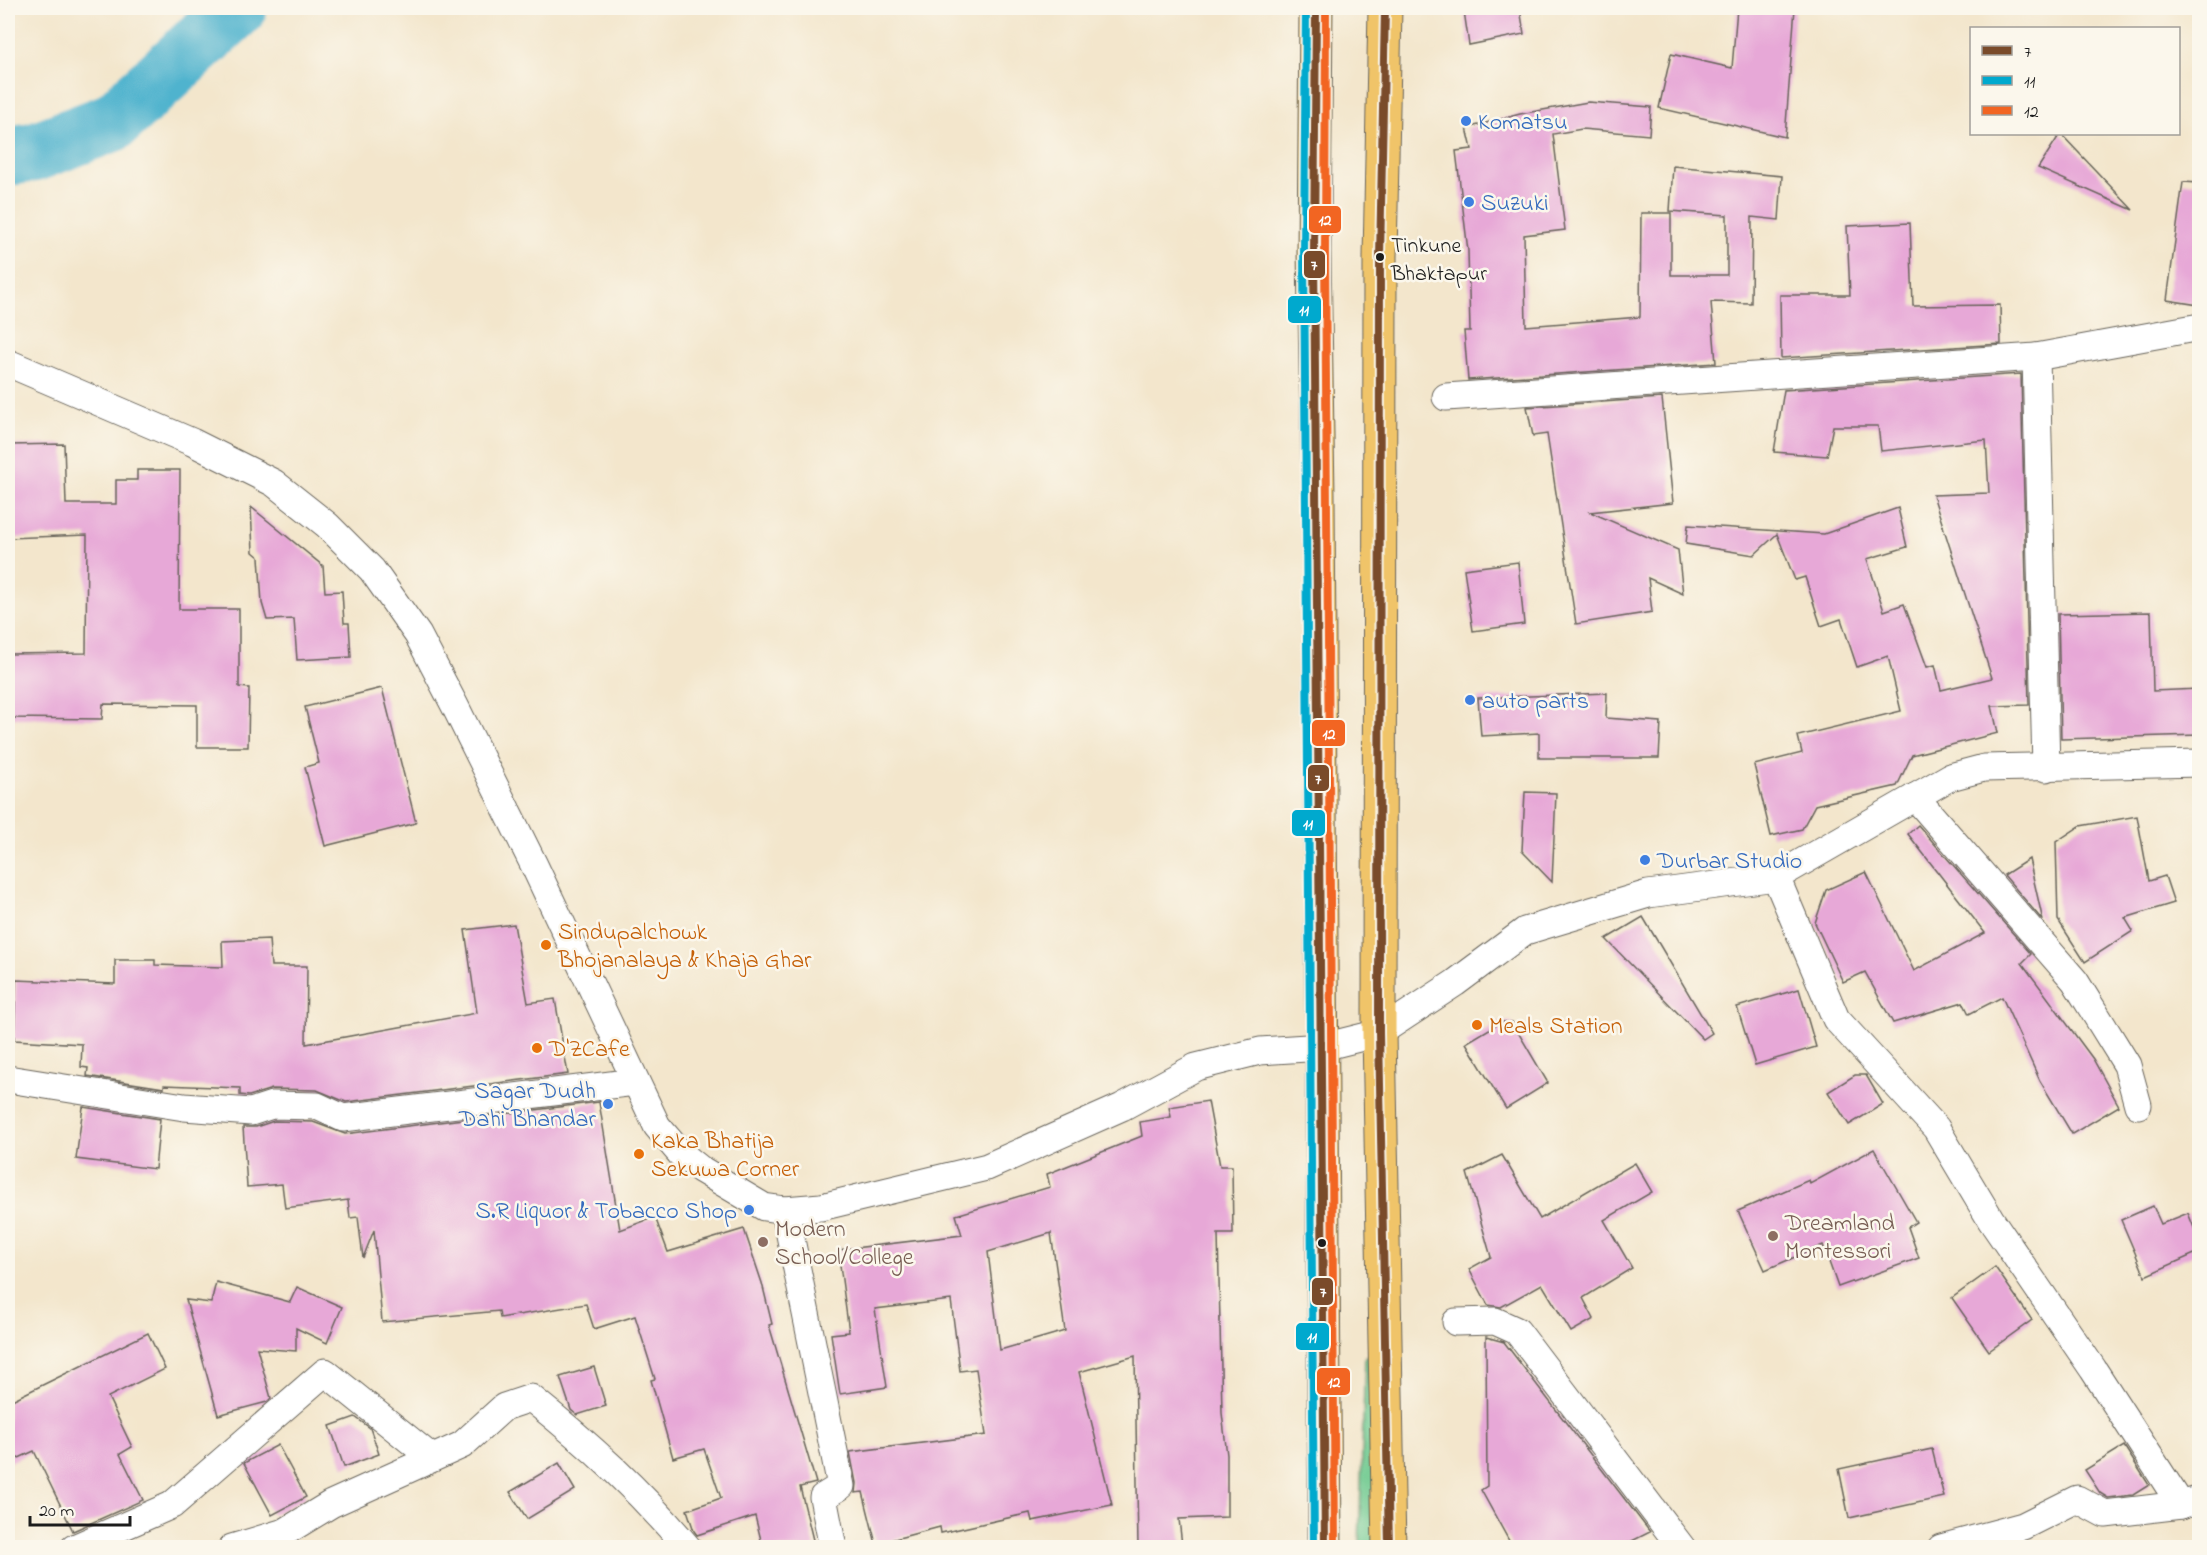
<svg xmlns="http://www.w3.org/2000/svg" width="2207" height="1555" font-family="'Indie Flower',sans-serif">
  <style>
    .green { fill: #71ca91; stroke: #467356; stroke-width: 1.5 }
    .lines { fill: none; stroke-linecap: round; stroke-linejoin: round }
    .river { stroke: #4fb3ce; stroke-width: 60 }
    .building { fill: #e7a8d7; fill-rule: evenodd }
    .minor-casing { stroke: #67635a; stroke-width: 29 }
    .trunk-casing { stroke: #67635a; stroke-width: 35 }
    .minor { stroke: #fff; stroke-width: 27 }
    .trunk { stroke: #f0c469; stroke-width: 33 }
    .bus-1-casing { stroke: #fbf7ec; stroke-width: 12 }
    .bus-2-casing { stroke: #fbf7ec; stroke-width: 12 }
    .bus-3-casing { stroke: #fbf7ec; stroke-width: 12 }
    .bus-1 { stroke: #7a4b2a; stroke-width: 8 }
    .bus-2 { stroke: #00a9ce; stroke-width: 8 }
    .bus-3 { stroke: #f26522; stroke-width: 8 }
    .shop-dot { fill: #3f7fe0; stroke: #fbf7ec; stroke-width: 2 }
    .bus-dot { fill: #1c1c1c; stroke: #fbf7ec; stroke-width: 2 }
    .food-dot { fill: #e8710a; stroke: #fbf7ec; stroke-width: 2 }
    .education-dot { fill: #8d6e63; stroke: #fbf7ec; stroke-width: 2 }
    .labels { text-anchor: middle; stroke-width: 5; stroke-linejoin: round; paint-order: stroke }
    .bus-label { font-size: 22px; fill: #1c1c1c; stroke: #fbf7ec; text-anchor: start }
    .shop-label { font-size: 24px; fill: #366cbe; stroke: #fbf7ec; text-anchor: start }
    .food-label { font-size: 24px; fill: #c56008; stroke: #fbf7ec; text-anchor: start }
    .education-label { font-size: 24px; fill: #785e54; stroke: #fbf7ec; text-anchor: start }
    .line-badge { stroke: #fbf7ec; stroke-width: 2 }
    .badge-label { font-size: 16px; text-anchor: middle; font-weight: bold; fill: #fff }
  </style>
  <rect width="100%" height="100%" fill="#fbf7ec"/>
  <filter id="ink" filterUnits="userSpaceOnUse"><feTurbulence type="fractalNoise" baseFrequency=".0167" numOctaves="2"/><feDisplacementMap in="SourceGraphic" scale="12" xChannelSelector="R" yChannelSelector="G"/><feConvolveMatrix kernelMatrix="1 2 1 2 8 2 1 2 1" color-interpolation-filters="sRGB"/></filter>
  <filter id="wash" filterUnits="userSpaceOnUse"><feTurbulence type="fractalNoise" baseFrequency=".008" numOctaves="4" result="noise"/><feDisplacementMap in="SourceGraphic" scale="24" xChannelSelector="R" yChannelSelector="G"/><feGaussianBlur stdDeviation="1.35" result="paint"/><feColorMatrix in="noise" values="0 0 0 0 0 0 0 0 0 0 0 0 0 0 0 0 0 1.4 0 .05"/><feComposite in="paint" operator="in"/></filter>
  <g filter="url(#wash)">
    <rect width="100%" height="100%" fill="#f3e6cc"/>
    <polygon class="green" points="1365,1357 1376,1357 1377,1547 1359,1548"/>
    <g class="lines">
      <polyline class="river" points="8,156 34,152 113,122 237,8"/>
    </g>
    <g id="blocks">
      <g class="building">
        <polygon points="1484,8 1520,8 1524,34 1469,45 1464,11"/>
        <polygon points="1737,8 1795,8 1785,137 1659,108 1671,54 1732,68"/>
        <polygon points="1588,102 1651,107 1649,135 1582,129 1553,134 1565,230 1524,235 1526,326 1640,317 1641,213 1671,213 1671,275 1727,275 1727,215 1670,211 1673,166 1782,176 1779,220 1752,217 1751,303 1711,302 1716,363 1468,380 1464,331 1470,331 1468,251 1456,151 1472,149 1467,128 1520,114"/>
        <polygon points="2060,134 2061,134 2133,210 2038,168"/>
        <polygon points="2183,182 2199,183 2199,305 2167,300"/>
        <polygon points="1910,223 1913,306 2000,305 2001,344 1781,358 1780,295 1850,295 1847,226"/>
        <polygon points="2021,374 2029,705 1992,706 1998,733 1912,755 1897,786 1815,805 1802,829 1771,836 1754,765 1802,753 1798,736 1901,711 1888,656 1857,667 1841,619 1821,626 1805,577 1795,580 1777,534 1754,555 1686,544 1688,525 1824,534 1898,508 1907,547 1867,559 1884,611 1904,604 1927,667 1935,665 1941,690 1992,678 1933,495 1989,493 1986,440 1881,451 1878,426 1833,426 1827,456 1774,452 1784,390"/>
        <polygon points="1662,398 1673,503 1590,512 1678,550 1683,594 1648,578 1652,612 1576,624 1547,434 1533,436 1527,407"/>
        <polygon points="64,444 66,504 116,504 116,480 137,480 137,470 180,470 179,609 239,609 239,687 249,688 248,747 197,747 197,705 103,704 102,719 8,718 8,654 86,653 87,535 8,538 8,445"/>
        <polygon points="251,507 323,566 325,592 342,591 344,623 349,623 351,657 297,660 294,619 267,620 262,603 259,557 253,552"/>
        <polygon points="1518,562 1524,624 1473,631 1464,569"/>
        <polygon points="2151,612 2153,691 2199,689 2199,735 2061,739 2058,614"/>
        <polygon points="382,688 416,823 325,846 305,767 319,763 305,707"/>
        <polygon points="1607,693 1606,718 1661,722 1659,758 1539,758 1539,733 1481,736 1478,698"/>
        <polygon points="1525,792 1556,793 1552,882 1522,851"/>
        <polygon points="2137,816 2149,881 2165,876 2174,903 2125,918 2133,931 2085,962 2058,920 2056,842 2080,826"/>
        <polygon points="1918,825 2031,954 2022,963 2093,1059 2119,1106 2072,1134 2040,1081 2002,997 1969,1014 1963,1002 1893,1023 1865,972 1843,982 1815,923 1826,890 1866,872 1914,971 1985,933 1908,834"/>
        <polygon points="2029,859 2043,921 2004,875"/>
        <polygon points="1643,917 1712,1033 1703,1039 1606,939"/>
        <polygon points="514,924 528,1003 555,999 568,1074 346,1102 317,1090 272,1089 249,1096 240,1095 240,1088 164,1085 164,1088 87,1076 88,1068 81,1067 82,1044 14,1040 16,980 115,984 115,960 155,960 155,965 223,967 222,941 269,939 271,966 307,966 306,1044 477,1013 465,930"/>
        <polygon points="1799,989 1816,1047 1755,1065 1737,1007"/>
        <polygon points="1501,1022 1512,1022 1548,1083 1506,1109 1466,1043"/>
        <polygon points="1855,1075 1866,1075 1883,1104 1849,1125 1828,1092"/>
        <path d="M 1208,1101 L 1220,1166 L 1232,1166 L 1233,1234 L 1218,1234 L 1222,1413 L 1227,1455 L 1227,1517 L 1179,1519 L 1182,1545 L 1138,1548 L 1135,1356 L 1079,1372 L 1112,1505 L 1032,1521 L 1030,1513 L 941,1533 L 940,1527 L 876,1544 L 863,1492 L 855,1493 L 856,1483 L 850,1452 L 986,1435 L 976,1369 L 960,1371 L 951,1300 L 875,1309 L 887,1387 L 840,1394 L 831,1334 L 849,1332 L 838,1250 L 962,1235 L 956,1215 L 1050,1187 L 1047,1174 L 1142,1136 L 1140,1122 L 1171,1117 L 1169,1107 ZM 1051,1233 L 1065,1331 L 1000,1350 L 988,1252 Z"/>
        <polygon points="599,1102 620,1230 655,1217 668,1252 744,1229 762,1283 772,1324 769,1325 816,1483 800,1487 815,1548 763,1548 755,1516 697,1535 694,1531 687,1510 721,1498 704,1449 673,1458 651,1380 655,1379 635,1316 594,1329 586,1304 500,1318 499,1311 382,1322 374,1230 363,1258 358,1217 350,1218 348,1200 285,1208 282,1184 247,1187 243,1127 256,1127 274,1121 313,1122 345,1134"/>
        <polygon points="83,1107 160,1119 155,1169 76,1159"/>
        <polygon points="1874,1149 1916,1222 1908,1227 1919,1258 1838,1287 1823,1245 1765,1270 1738,1211 1809,1180 1810,1184"/>
        <polygon points="1502,1155 1540,1219 1635,1163 1652,1192 1604,1220 1632,1268 1583,1298 1594,1319 1571,1332 1542,1284 1501,1307 1488,1305 1469,1269 1491,1257 1467,1173"/>
        <polygon points="2153,1206 2161,1224 2188,1213 2199,1240 2199,1252 2145,1276 2121,1220"/>
        <polygon points="1995,1267 2032,1320 1989,1351 1952,1298"/>
        <polygon points="216,1282 290,1302 297,1287 342,1307 327,1343 296,1328 296,1351 257,1348 271,1398 267,1402 218,1415 186,1300 211,1303"/>
        <polygon points="148,1333 165,1369 108,1397 132,1447 120,1454 143,1500 73,1531 34,1451 8,1463 8,1402"/>
        <polygon points="1486,1337 1504,1342 1650,1532 1618,1548 1513,1548 1481,1490 1487,1486"/>
        <polygon points="594,1367 606,1406 577,1415 571,1410 560,1377"/>
        <polygon points="355,1417 370,1428 379,1454 344,1467 330,1426"/>
        <polygon points="278,1445 306,1497 272,1515 244,1463"/>
        <polygon points="2124,1446 2149,1485 2133,1495 2108,1498 2100,1493 2085,1470"/>
        <polygon points="1932,1449 1944,1497 1849,1518 1839,1469"/>
        <polygon points="559,1463 575,1490 527,1519 510,1492"/>
      </g>
    </g>
  </g>
  <g filter="url(#ink)">
    <use href="#blocks" fill-opacity="0" stroke="#67635a" stroke-width="1.5"/>
    <g class="lines">
      <defs>
        <g id="minor">
          <polyline points="2036,357 2046,768"/>
          <polyline points="8,363 192,442 274,483 327,525 372,570 418,635 455,706 534,865 657,1126 680,1153 700,1169 764,1207 785,1210 821,1207 987,1167 1122,1107 1196,1067 1260,1051 1323,1047 1379,1033 1455,983 1525,931 1648,894 1776,877 1950,777 1984,768 2200,763"/>
          <polyline points="1446,397 2036,357 2200,327"/>
          <polyline points="1915,797 2075,981 2127,1065 2138,1105"/>
          <polyline points="1776,877 1836,1019 1936,1128 1991,1220 2093,1369 2181,1505 2200,1499"/>
          <polyline points="8,1079 184,1107 251,1112 272,1105 317,1106 343,1118 635,1082"/>
          <polyline points="785,1210 841,1486 823,1497 833,1548"/>
          <polyline points="1456,1322 1495,1321 1517,1331 1682,1548"/>
          <polyline points="74,1548 172,1505 325,1372 432,1458"/>
          <path d="M 232,1548 L 285,1532 L 331,1504 L 462,1445 L 504,1407 L 531,1398 C 591,1446 638,1489 688,1548"/>
          <polyline points="1941,1548 2023,1526 2077,1499 2105,1514 2181,1505"/>
        </g>
        <g id="trunk">
          <polyline points="1316,8 1314,251 1318,495 1325,1548"/>
          <polyline points="1385,8 1380,257 1379,1033 1389,1548"/>
        </g>
      </defs>
      <use href="#minor" class="minor-casing"/>
      <use href="#trunk" class="trunk-casing"/>
      <use href="#minor" class="minor"/>
      <use href="#trunk" class="trunk"/>
      <defs>
        <g id="bus-1">
          <polyline points="1316,8 1314,251 1325,1548"/>
          <polyline points="1385,8 1380,257 1379,1033 1389,1548"/>
        </g>
        <polyline id="bus-2" points="1306,8 1304,251 1314,1548"/>
        <polyline id="bus-3" points="1326,8 1325,251 1335,1548"/>
      </defs>
      <use href="#bus-1" class="bus-1-casing"/>
      <use href="#bus-2" class="bus-2-casing"/>
      <use href="#bus-3" class="bus-3-casing"/>
      <use href="#bus-1" class="bus-1"/>
      <use href="#bus-2" class="bus-2"/>
      <use href="#bus-3" class="bus-3"/>
    </g>
  </g>
  <g class="shop-dot">
    <circle cx="1466" cy="121" r="6"/>
    <circle cx="1469" cy="202" r="6"/>
    <circle cx="1470" cy="700" r="6"/>
    <circle cx="1645" cy="860" r="6"/>
    <circle cx="608" cy="1104" r="6"/>
    <circle cx="749" cy="1210" r="6"/>
  </g>
  <g class="bus-dot">
    <circle cx="1380" cy="257" r="5"/>
    <circle cx="1322" cy="1243" r="5"/>
  </g>
  <g class="food-dot">
    <circle cx="546" cy="945" r="6"/>
    <circle cx="1477" cy="1025" r="6"/>
    <circle cx="537" cy="1048" r="6"/>
    <circle cx="639" cy="1154" r="6"/>
  </g>
  <g class="education-dot">
    <circle cx="1773" cy="1236" r="6"/>
    <circle cx="763" cy="1242" r="6"/>
  </g>
  <g class="labels">
    <g class="bus-label">
      <text x="1391" y="252">Tinkune<tspan x="1391" dy="28">Bhaktapur</tspan></text>
    </g>
    <g class="shop-label">
      <text x="1478" y="129">Komatsu</text>
      <text x="1481" y="210">Suzuki</text>
      <text x="1482" y="708">auto parts</text>
      <text x="1657" y="868">Durbar Studio</text>
      <text x="596" y="1098" text-anchor="end">Sagar Dudh<tspan x="596" dy="28">Dahi Bhandar</tspan></text>
      <text x="737" y="1218" text-anchor="end">S.R Liquor &amp; Tobacco Shop</text>
    </g>
    <g class="food-label">
      <text x="558" y="939">Sindupalchowk<tspan x="558" dy="28">Bhojanalaya &amp; Khaja Ghar</tspan></text>
      <text x="1489" y="1033">Meals Station</text>
      <text x="549" y="1056">D'ZCafe</text>
      <text x="651" y="1148">Kaka Bhatija<tspan x="651" dy="28">Sekuwa Corner</tspan></text>
    </g>
    <g class="education-label">
      <text x="1785" y="1230">Dreamland<tspan x="1785" dy="28">Montessori</tspan></text>
      <text x="775" y="1236">Modern<tspan x="775" dy="28">School/College</tspan></text>
    </g>
  </g>
  <g class="line-badge">
    <rect x="1308" y="205" width="34" height="29" rx="6" fill="#f26522"/>
    <rect x="1303" y="250" width="23" height="29" rx="6" fill="#7a4b2a"/>
    <rect x="1287" y="295" width="35" height="29" rx="6" fill="#00a9ce"/>
    <rect x="1311" y="719" width="35" height="28" rx="6" fill="#f26522"/>
    <rect x="1307" y="764" width="23" height="28" rx="6" fill="#7a4b2a"/>
    <rect x="1291" y="809" width="35" height="28" rx="6" fill="#00a9ce"/>
    <rect x="1311" y="1277" width="23" height="29" rx="6" fill="#7a4b2a"/>
    <rect x="1295" y="1322" width="35" height="29" rx="6" fill="#00a9ce"/>
    <rect x="1316" y="1367" width="35" height="29" rx="6" fill="#f26522"/>
  </g>
  <g class="badge-label">
    <text x="1325" y="225">12</text>
    <text x="1314" y="270">7</text>
    <text x="1304" y="315">11</text>
    <text x="1329" y="739">12</text>
    <text x="1318" y="784">7</text>
    <text x="1308" y="829">11</text>
    <text x="1323" y="1297">7</text>
    <text x="1312" y="1342">11</text>
    <text x="1334" y="1387">12</text>
  </g>
  <rect width="2207" height="1555" fill="none" stroke="#fbf7ec" stroke-width="30"/>
  <rect x="1970" y="27" width="210" height="108" fill="#fbf7ec" stroke="#a29f99" stroke-width="1.5"/>
  <rect x="1982" y="46" width="30" height="9" fill="#7a4b2a" stroke="#a29f99" stroke-width="1.5"/>
  <text x="2024" y="57" font-size="18" fill="#1c1c1c">7</text>
  <rect x="1982" y="76" width="30" height="9" fill="#00a9ce" stroke="#a29f99" stroke-width="1.5"/>
  <text x="2024" y="87" font-size="18" fill="#1c1c1c">11</text>
  <rect x="1982" y="106" width="30" height="9" fill="#f26522" stroke="#a29f99" stroke-width="1.5"/>
  <text x="2024" y="117" font-size="18" fill="#1c1c1c">12</text>
  <path d="M30 1516v9h100v-9" fill="none" stroke="#1c1c1c" stroke-width="3"/>
  <text x="39" y="1516" font-size="18" fill="#1c1c1c" stroke="#fbf7ec" stroke-width="4.5" paint-order="stroke">20 m</text>
</svg>
